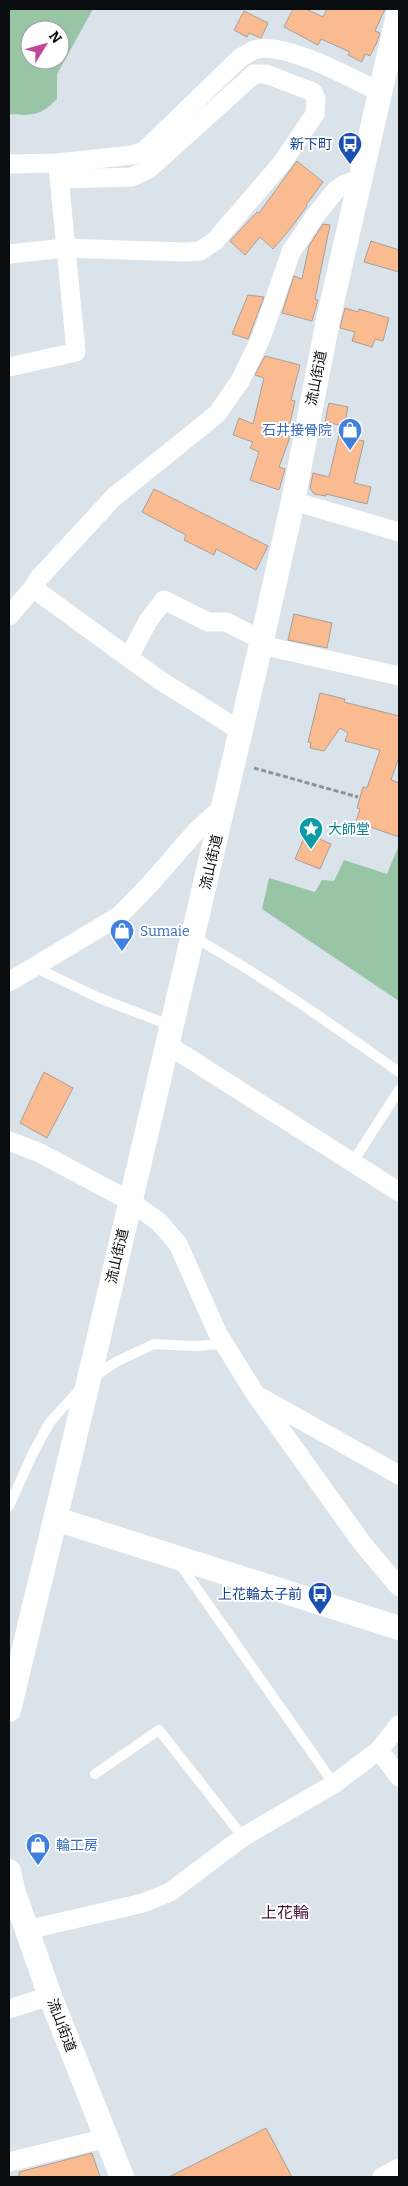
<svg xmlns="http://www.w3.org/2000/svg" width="408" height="2186" font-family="Bitter,'Noto Sans JP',serif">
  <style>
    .green { fill: #98c5a6; fill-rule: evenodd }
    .building { fill: #fabb91; stroke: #a89f99 }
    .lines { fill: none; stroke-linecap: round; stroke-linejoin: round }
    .path { stroke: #8d9399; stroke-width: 3; stroke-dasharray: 5 2.5; stroke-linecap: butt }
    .service { stroke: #fff; stroke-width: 10 }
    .minor { stroke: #fff; stroke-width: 19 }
    .tertiary { stroke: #fff; stroke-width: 24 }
    .labels { text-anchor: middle; stroke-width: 4; stroke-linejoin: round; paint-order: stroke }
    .transit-label { font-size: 14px; fill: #164399; stroke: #fff; text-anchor: end }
    .street-label { font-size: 14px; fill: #0a0d10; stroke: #fff }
    .shop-label { font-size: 14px; fill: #366cbe; stroke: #fff; text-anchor: start }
    .culture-label { font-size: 14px; fill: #0d838f; stroke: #fff; text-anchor: start }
    .quarter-label { font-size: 16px; fill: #4c123b; stroke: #fff }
  </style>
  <rect width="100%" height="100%" fill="#dae3ea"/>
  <g class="green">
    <path d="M 9,9 L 93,9 L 57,74 L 57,99 C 41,116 30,116 9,114 ZM 30,30 L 60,30 L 60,60 L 30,60 Z"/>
    <polygon points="399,845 399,1001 262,909 269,878 315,892 322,880 334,881 344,860 387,874"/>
  </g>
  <g class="building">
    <polygon points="293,9 306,9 323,17 327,9 385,9 375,31 380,33 377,42 370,56 365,54 362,62 348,55 350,52 321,39 318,45 284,27"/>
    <polygon points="244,11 268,23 261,38 249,33 247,37 234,30"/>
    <polygon points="297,161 323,182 306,205 307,206 291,228 273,249 260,237 245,255 230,241 257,212 259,213"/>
    <polygon points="323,224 330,225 315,299 318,300 312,321 282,313 294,276 302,279 309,246"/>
    <polygon points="371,241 399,250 399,272 364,262"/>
    <polygon points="248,295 264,297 248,339 232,334"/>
    <polygon points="345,308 358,312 359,309 389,318 383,341 375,339 372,347 352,341 355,332 340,328"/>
    <polygon points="265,356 300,365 291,400 295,401 287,436 290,437 279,467 285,469 279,490 250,480 259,452 250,448 253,442 233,435 239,418 253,424 264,378 255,375"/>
    <polygon points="329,403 348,407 344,426 325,422"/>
    <polygon points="339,435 364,441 354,483 371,487 367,504 326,494 326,496 314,494 310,488 313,473 329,477"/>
    <polygon points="154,489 268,546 256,570 216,549 214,555 184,540 186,535 142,512"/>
    <polygon points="294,614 332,623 327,648 288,640"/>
    <polygon points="320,693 345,699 344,702 399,716 399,757 391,780 399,783 399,837 356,822 360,809 357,808 363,787 367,788 380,750 345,741 348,733 340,728 324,751 310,748 311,743 308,742"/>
    <polygon points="306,833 331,844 320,869 295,859"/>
    <polygon points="44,1072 73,1088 47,1138 20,1123"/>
    <polygon points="266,2128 292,2177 169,2177"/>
    <polygon points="92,2153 100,2177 19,2177 19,2172"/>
  </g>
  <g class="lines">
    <polyline class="path" points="254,768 358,797"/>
    <g class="service">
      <path d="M 193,937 C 265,977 332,1025 399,1072"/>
      <polyline points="34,967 99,998 172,1026"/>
      <polyline points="353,1162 399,1090"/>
      <polyline points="93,1377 116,1362 154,1344 195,1346 224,1344"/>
      <polyline points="9,1506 33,1453 50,1422 81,1388"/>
      <polyline points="179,1563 334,1784"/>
      <polyline points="95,1774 159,1730 243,1837"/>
    </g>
    <g class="minor">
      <path d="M 9,164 L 58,163 L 133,155 L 144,151 L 240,58 C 244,56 249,52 254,50 C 282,40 352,78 379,92"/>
      <polyline points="9,254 65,248 183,252 200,251 215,241 281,164 315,114 316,99 313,92 266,74 254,74 149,169 132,177 59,179"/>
      <polyline points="9,367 76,352 58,166"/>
      <polyline points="293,501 399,532"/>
      <polyline points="33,588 158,679 241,731"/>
      <polyline points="9,616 33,588 38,579 114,497 217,414 240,381 261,338 291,252 315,216 336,190 345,184 359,180"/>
      <polyline points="261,645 399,676"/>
      <polyline points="129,657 148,621 164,600 208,622 226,622 262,640"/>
      <polyline points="9,982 119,916 151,883 198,829 224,806"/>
      <polyline points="168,1045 399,1192"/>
      <polyline points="9,1141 38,1152 130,1201 159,1222 178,1244 218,1334 256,1395 362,1543 399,1587"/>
      <polyline points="262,1398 399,1475"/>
      <polyline points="379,1750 399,1777"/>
      <polyline points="27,1930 143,1903 170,1892 243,1837 334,1784 379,1750 399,1725"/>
      <polyline points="9,2009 50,1996"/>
      <polyline points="9,2162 106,2138"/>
      <polyline points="382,2177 399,2168"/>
    </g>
    <g class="tertiary">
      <polyline points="56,1519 399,1628"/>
      <polyline points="9,1710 89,1379 262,640 293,501 328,320 399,10"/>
      <polyline points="9,1871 13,1890 50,1996 122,2177"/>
    </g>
  </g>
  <defs>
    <symbol id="bus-pin" viewBox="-11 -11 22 30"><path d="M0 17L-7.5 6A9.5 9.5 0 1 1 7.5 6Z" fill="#1a4fb4" stroke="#fff"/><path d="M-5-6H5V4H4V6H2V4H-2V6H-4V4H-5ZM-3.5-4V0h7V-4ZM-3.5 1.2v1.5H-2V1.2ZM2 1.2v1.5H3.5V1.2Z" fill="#fff"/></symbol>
    <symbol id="shop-pin" viewBox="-11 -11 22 30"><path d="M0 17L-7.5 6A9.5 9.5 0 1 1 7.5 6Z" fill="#3f7fe0" stroke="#fff"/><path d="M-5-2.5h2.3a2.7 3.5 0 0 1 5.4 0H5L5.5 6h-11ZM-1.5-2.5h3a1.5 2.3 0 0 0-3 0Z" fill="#fff"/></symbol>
    <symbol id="sight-pin" viewBox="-11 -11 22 30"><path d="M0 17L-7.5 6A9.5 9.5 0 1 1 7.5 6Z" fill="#0f9aa8" stroke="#fff"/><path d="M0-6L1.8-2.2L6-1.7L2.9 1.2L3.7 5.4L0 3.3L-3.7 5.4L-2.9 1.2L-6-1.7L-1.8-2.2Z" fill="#fff"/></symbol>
  </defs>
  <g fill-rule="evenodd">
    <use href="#bus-pin" x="336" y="130" width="28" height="38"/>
    <use href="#shop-pin" x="336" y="416" width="28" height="38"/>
    <use href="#sight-pin" x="297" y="815" width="28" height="38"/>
    <use href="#shop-pin" x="108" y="917" width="28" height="38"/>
    <use href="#bus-pin" x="306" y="1580" width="28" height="38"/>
    <use href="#shop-pin" x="24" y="1831" width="28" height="38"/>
  </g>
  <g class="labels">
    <g class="transit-label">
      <text x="332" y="149">新下町</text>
      <text x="302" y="1599">上花輪太子前</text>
    </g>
    <g class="street-label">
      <text transform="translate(316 378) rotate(-79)" y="5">流山街道</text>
      <text transform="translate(211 862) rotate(-77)" y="5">流山街道</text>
      <text transform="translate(117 1256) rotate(-77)" y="5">流山街道</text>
      <text transform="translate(62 2025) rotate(69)" y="5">流山街道</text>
    </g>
    <g class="shop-label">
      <text x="332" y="435" text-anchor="end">石井接骨院</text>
      <text x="140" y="936">Sumaie</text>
      <text x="56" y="1850">輪工房</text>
    </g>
    <g class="culture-label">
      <text x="328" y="834">大師堂</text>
    </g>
    <g class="quarter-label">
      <text x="285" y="1918">上花輪</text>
    </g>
  </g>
  <rect width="408" height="2186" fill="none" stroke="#0a0d10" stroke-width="20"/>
  <g transform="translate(45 45) rotate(53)"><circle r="24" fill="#ffffff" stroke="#9d9e9f"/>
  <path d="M0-4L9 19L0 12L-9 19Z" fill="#c0479b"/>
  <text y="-8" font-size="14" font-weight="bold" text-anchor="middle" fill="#0a0d10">N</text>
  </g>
</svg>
